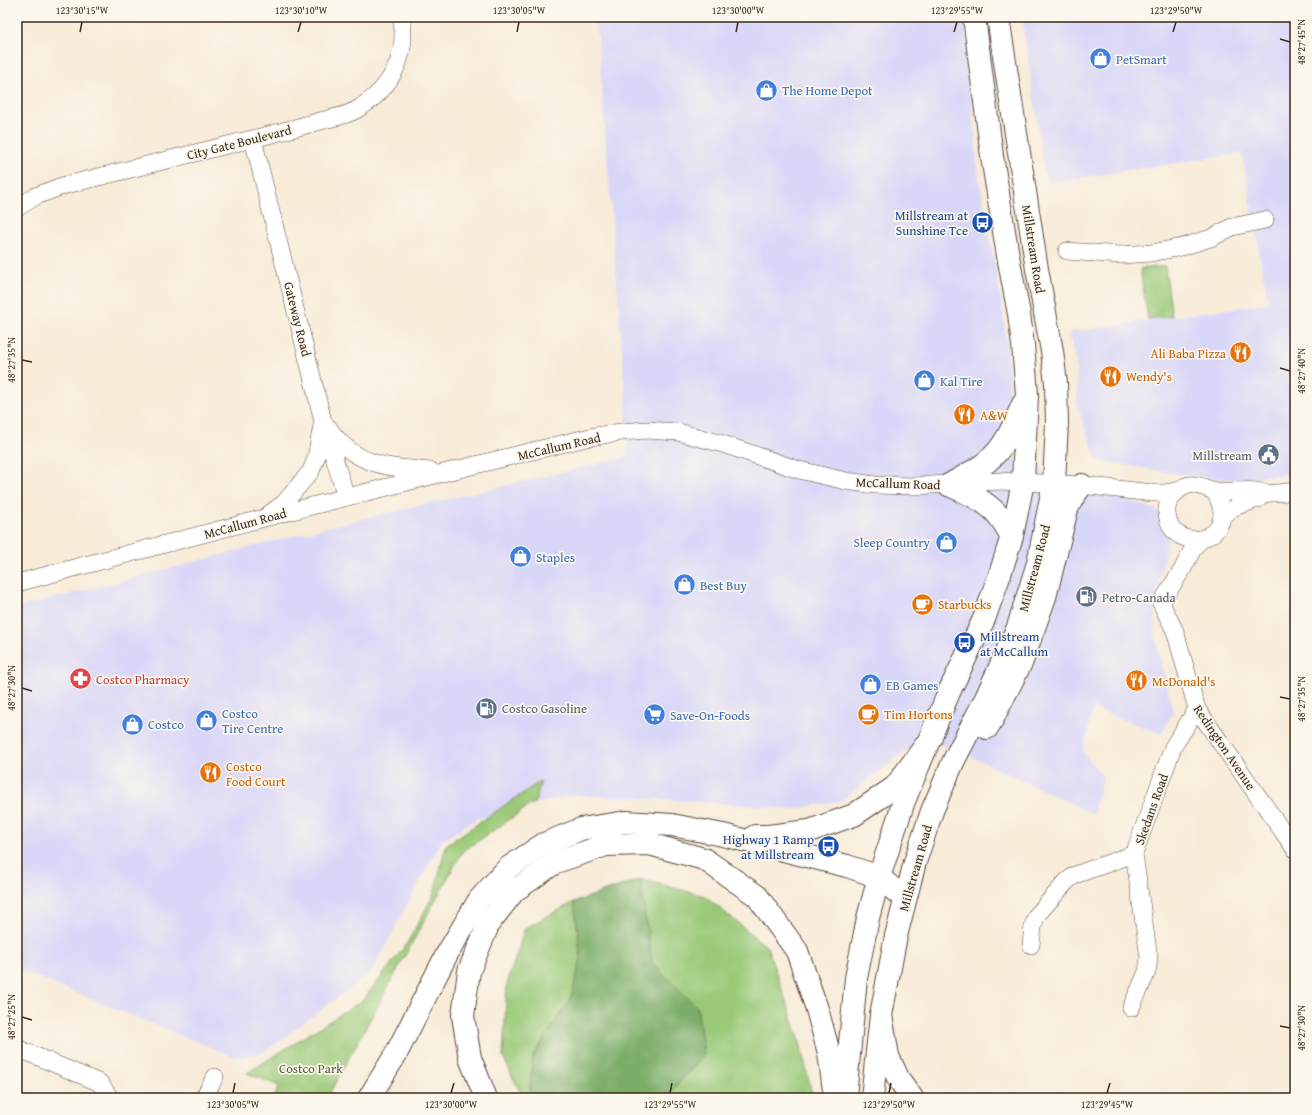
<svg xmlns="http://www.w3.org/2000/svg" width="1312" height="1115" font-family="'Gentium Book Plus',serif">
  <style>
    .built { fill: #d9d7f8 }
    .green { fill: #9ac978; stroke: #6a7a4b }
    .forest { fill: #7bad68; stroke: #5b6c43 }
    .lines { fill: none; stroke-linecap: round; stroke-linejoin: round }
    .minor-casing { stroke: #57473a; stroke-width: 18 }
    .major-casing { stroke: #57473a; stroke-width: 24 }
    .highway-casing { stroke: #57473a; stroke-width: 24 }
    .minor { stroke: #fff; stroke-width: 17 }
    .major { stroke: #fff; stroke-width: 22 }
    .highway { stroke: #fff; stroke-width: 22 }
    .ticks { fill: none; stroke: #3b2a1e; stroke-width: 1.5 }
    .labels { text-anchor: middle; stroke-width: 3.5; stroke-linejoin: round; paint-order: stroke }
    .shop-label { font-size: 13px; fill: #366cbe; stroke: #fbf7ec; text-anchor: start }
    .street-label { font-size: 13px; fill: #3b2a1e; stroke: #fbf7ec }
    .transit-label { font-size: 13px; fill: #164399; stroke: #fbf7ec; text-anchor: end }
    .food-label { font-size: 13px; fill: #c56008; stroke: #fbf7ec; text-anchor: start }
    .service-label { font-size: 13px; fill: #4e5e75; stroke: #fbf7ec; text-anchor: start }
    .health-label { font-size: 13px; fill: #be3a42; stroke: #fbf7ec; text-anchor: start }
    .park-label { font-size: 13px; fill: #585a39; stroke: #fbf7ec }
    .neatline { fill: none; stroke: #3b2a1e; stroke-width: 1.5 }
    .ticks-label { font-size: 10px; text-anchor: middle; fill: #3b2a1e }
  </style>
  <rect width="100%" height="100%" fill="#fbf7ec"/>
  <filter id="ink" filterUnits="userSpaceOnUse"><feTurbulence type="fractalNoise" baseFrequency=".025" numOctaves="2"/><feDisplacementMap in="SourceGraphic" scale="8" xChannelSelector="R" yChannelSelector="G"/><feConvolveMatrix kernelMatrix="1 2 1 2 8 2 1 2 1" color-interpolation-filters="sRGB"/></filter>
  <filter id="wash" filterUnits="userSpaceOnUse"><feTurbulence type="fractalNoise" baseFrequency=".012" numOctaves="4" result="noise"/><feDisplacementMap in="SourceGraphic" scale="16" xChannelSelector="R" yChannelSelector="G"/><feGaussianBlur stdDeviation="0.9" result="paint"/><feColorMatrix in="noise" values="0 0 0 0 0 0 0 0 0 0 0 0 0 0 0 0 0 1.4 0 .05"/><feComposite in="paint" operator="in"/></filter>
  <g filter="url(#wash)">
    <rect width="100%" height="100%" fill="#f8ebd8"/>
    <g class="built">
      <polygon points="593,17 965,17 978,172 1001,299 1008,355 1010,437 1004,456 1157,510 1169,536 1158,585 1154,633 1173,713 1161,734 1093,708 1083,752 1103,777 1093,814 981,761 926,739 900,755 841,801 794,809 678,800 572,795 477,819 442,840 372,971 277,1043 260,1054 234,1057 17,969 17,608 336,525 627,457 626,402 598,38"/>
      <polygon points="1022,17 1295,17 1295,473 1233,480 1179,474 1097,460 1077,406 1076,363 1069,332 1268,303 1242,153 1046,183"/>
    </g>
    <g class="green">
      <polygon points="1165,266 1172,316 1148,319 1140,269"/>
      <polygon points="541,781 535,802 462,852 327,1098 274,1098 279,1086 247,1073 363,1000 406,945 434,894 446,845"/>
      <polygon points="640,879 705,896 767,947 799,1038 813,1098 665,1098 704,1055 697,1007 652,962"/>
      <polygon points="574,902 581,958 571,998 533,1056 529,1098 523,1098 503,1057 507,984 525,928"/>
    </g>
    <polygon class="forest" points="640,879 652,962 697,1007 704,1055 665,1098 529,1098 533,1056 571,998 581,958 574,902"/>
  </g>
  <g filter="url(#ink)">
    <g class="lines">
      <defs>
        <g id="minor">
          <polyline points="253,139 323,421 346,497"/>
          <path d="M 17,208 L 36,196 L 62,186 C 135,168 207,150 280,132 C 295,128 309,124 324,120 C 336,117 350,115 361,107 C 392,87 409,54 401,17"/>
          <polyline points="1067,251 1121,255 1151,253 1182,247 1211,238 1232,227 1265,220"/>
          <path d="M 328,427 C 355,467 387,467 431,471"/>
          <path d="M 1215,491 C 1218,499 1222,506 1222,514 C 1222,537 1195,545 1179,535 C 1172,531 1168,522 1167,514 C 1165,502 1177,488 1189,485 C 1199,483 1207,490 1216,491 C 1229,493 1242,489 1256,491 C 1259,491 1261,493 1264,493 C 1274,494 1285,492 1295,491"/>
          <polyline points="268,515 284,503 311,471 316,458 322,425"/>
          <polyline points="1222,516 1237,506 1258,499 1265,493"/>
          <polyline points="1202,539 1194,547 1182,570 1161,603 1175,631 1197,709 1295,849"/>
          <polyline points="17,583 264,518 447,472 590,437 621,432 646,430 678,432 723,444 799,470 846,481 875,485 914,486 999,481 1082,485 1152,493 1165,493 1177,491"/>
          <polyline points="1031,945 1033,926 1037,915 1067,881 1075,875 1134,854"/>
          <polyline points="1131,1008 1147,972 1149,958 1134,854 1173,747 1197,709"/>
          <polyline points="17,1048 100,1083 110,1098"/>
          <polyline points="202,1098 204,1097 215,1077"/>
        </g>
        <g id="major">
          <path d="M 949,485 C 962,477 978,470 989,460 C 1006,446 1014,424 1023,404"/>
          <path d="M 949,485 C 967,493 985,500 998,515 C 1003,521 1007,529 1012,536"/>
          <polyline points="987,728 992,720 1022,661 1045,597 1067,509 1073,497 1082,485"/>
          <polyline points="845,1098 856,978 868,918 879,877 904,801 949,692 984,619 1001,571 1012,536 1023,482 1027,395 1023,345 1019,314 1008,256 992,156 974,17"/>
          <polyline points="872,1098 881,1015 896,936 915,862 932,811 954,760 986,698 1018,627 1038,563 1054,483 1057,423 1056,383 1052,351 1037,269 998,17"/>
        </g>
        <g id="highway">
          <polyline points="755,836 768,836 809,831 854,815 895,787 931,738"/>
          <polyline points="881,1015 888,1056 898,1078 912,1098"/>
          <polyline points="369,1098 396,1054 447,954 479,900 508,868 544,844 581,829 626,822 672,825 723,835 847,866 879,877 905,899"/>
          <polyline points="486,1098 470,1058 463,1016 469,971 489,923 514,891 556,862 606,845 649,844 704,859 757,896 797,951 817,1009 829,1053 835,1098"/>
        </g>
      </defs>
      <use href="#minor" class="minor-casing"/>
      <use href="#major" class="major-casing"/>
      <use href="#highway" class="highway-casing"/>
      <use href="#minor" class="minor"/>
      <use href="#major" class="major"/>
      <use href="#highway" class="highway"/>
    </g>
  </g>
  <path class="ticks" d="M 80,32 L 82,22M 298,32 L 301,22M 517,32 L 519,22M 736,32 L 738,22M 954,32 L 957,22M 1173,32 L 1176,22M 1280,39 L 1290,42M 22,360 L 32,362M 1280,368 L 1290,371M 22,688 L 32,691M 1280,697 L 1290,699M 22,1017 L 32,1020M 1280,1026 L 1290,1028M 233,1093 L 235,1083M 451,1093 L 454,1083M 670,1093 L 672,1083M 889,1093 L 891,1083M 1107,1093 L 1110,1083"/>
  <defs>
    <symbol id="shop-disc" viewBox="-11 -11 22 22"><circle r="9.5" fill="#3f7fe0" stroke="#fbf7ec"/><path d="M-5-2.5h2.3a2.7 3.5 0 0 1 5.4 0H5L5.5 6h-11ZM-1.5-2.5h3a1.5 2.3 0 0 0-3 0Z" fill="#fff"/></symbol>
    <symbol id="bus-disc" viewBox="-11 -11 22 22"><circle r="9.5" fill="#1a4fb4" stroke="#fbf7ec"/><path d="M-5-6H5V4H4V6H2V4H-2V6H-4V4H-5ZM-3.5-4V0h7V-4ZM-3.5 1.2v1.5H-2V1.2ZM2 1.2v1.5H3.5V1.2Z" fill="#fff"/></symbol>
    <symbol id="restaurant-disc" viewBox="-11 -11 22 22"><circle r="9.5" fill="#e8710a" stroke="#fbf7ec"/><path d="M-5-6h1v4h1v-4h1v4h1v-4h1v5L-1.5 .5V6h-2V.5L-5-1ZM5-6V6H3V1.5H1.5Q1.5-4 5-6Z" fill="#fff"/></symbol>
    <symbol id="civic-disc" viewBox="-11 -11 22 22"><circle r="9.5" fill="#5c6f8a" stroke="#fbf7ec"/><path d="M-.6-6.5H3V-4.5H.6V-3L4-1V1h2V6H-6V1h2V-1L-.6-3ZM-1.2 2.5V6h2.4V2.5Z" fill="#fff"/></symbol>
    <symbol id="fuel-disc" viewBox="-11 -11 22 22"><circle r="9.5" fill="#5c6f8a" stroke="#fbf7ec"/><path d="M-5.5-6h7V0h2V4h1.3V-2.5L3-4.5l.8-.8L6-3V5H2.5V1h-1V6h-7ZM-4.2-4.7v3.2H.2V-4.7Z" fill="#fff"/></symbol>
    <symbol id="cafe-disc" viewBox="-11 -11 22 22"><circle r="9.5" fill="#e8710a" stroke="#fbf7ec"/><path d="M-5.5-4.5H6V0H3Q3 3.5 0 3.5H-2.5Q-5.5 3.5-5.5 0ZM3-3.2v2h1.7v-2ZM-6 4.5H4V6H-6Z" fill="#fff"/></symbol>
    <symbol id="pharmacy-disc" viewBox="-11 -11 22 22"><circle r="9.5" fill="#e0444e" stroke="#fbf7ec"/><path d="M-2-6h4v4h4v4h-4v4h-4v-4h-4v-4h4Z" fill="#fff"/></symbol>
    <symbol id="supermarket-disc" viewBox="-11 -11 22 22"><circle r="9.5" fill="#3f7fe0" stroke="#fbf7ec"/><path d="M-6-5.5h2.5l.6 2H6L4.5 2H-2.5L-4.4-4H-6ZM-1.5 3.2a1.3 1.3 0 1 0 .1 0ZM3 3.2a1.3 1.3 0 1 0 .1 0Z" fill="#fff"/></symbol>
  </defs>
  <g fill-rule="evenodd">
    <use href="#shop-disc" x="1088" y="46" width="25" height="25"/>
    <use href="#shop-disc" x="754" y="78" width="25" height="25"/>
    <use href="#bus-disc" x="970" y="210" width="25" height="25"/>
    <use href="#restaurant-disc" x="1228" y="340" width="25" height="25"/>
    <use href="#restaurant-disc" x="1098" y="364" width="25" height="25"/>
    <use href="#shop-disc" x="912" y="368" width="25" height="25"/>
    <use href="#restaurant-disc" x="952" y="402" width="25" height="25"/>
    <use href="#civic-disc" x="1256" y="442" width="25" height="25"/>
    <use href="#shop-disc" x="934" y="530" width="25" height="25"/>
    <use href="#shop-disc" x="508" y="544" width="25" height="25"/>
    <use href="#shop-disc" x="672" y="572" width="25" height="25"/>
    <use href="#fuel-disc" x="1074" y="584" width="25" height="25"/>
    <use href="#cafe-disc" x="910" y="592" width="25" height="25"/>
    <use href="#bus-disc" x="952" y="630" width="25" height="25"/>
    <use href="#pharmacy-disc" x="68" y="666" width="25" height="25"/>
    <use href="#restaurant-disc" x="1124" y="668" width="25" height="25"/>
    <use href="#shop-disc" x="858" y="672" width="25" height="25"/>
    <use href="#fuel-disc" x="474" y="696" width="25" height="25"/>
    <use href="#cafe-disc" x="856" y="702" width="25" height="25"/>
    <use href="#supermarket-disc" x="642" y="702" width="25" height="25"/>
    <use href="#shop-disc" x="194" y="708" width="25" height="25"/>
    <use href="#shop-disc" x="120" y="712" width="25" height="25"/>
    <use href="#restaurant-disc" x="198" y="760" width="25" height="25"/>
    <use href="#bus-disc" x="816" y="834" width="25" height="25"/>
  </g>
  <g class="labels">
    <g class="shop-label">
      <text x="1116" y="64">PetSmart</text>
      <text x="782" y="95">The Home Depot</text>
      <text x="940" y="386">Kal Tire</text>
      <text x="930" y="547" text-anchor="end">Sleep Country</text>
      <text x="536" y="562">Staples</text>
      <text x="700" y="590">Best Buy</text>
      <text x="886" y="690">EB Games</text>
      <text x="222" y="718">Costco<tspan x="222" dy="15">Tire Centre</tspan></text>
      <text x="670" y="720">Save-On-Foods</text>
      <text x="148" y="729">Costco</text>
    </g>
    <g class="street-label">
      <text transform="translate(239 142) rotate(-14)" y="5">City Gate Boulevard</text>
      <text transform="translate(1034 249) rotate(81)" y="5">Millstream Road</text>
      <text transform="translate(298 319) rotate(76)" y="5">Gateway Road</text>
      <text transform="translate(559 446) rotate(-13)" y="5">McCallum Road</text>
      <text transform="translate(898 483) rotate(2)" y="5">McCallum Road</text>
      <text transform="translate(245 523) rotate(-15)" y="5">McCallum Road</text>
      <text transform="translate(1034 568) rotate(-75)" y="5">Millstream Road</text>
      <text transform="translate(1225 747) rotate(56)" y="5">Redington Avenue</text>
      <text transform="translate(1151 809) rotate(-70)" y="5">Skedans Road</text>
      <text transform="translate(915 868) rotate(-74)" y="5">Millstream Road</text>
    </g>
    <g class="transit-label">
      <text x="968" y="220">Millstream at<tspan x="968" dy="15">Sunshine Tce</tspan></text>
      <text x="980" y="641" text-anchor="start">Millstream<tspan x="980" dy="15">at McCallum</tspan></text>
      <text x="814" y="844">Highway 1 Ramp<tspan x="814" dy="15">at Millstream</tspan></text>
    </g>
    <g class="food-label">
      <text x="1226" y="358" text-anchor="end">Ali Baba Pizza</text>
      <text x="1126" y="381">Wendy's</text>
      <text x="980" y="420">A&amp;W</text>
      <text x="938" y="609">Starbucks</text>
      <text x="1152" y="686">McDonald's</text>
      <text x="884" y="719">Tim Hortons</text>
      <text x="226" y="771">Costco<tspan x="226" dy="15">Food Court</tspan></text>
    </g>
    <g class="service-label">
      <text x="1252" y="460" text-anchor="end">Millstream</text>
      <text x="1102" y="602">Petro-Canada</text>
      <text x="502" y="713">Costco Gasoline</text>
    </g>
    <g class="health-label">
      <text x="96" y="684">Costco Pharmacy</text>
    </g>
    <g class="park-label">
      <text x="311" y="1073">Costco Park</text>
    </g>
  </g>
  <rect width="1312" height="1115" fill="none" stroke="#fbf7ec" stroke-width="44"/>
  <rect x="22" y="22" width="1268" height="1071" class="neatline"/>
  <g class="ticks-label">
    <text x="82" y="14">123°30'15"W</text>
    <text x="301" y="14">123°30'10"W</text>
    <text x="519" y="14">123°30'05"W</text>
    <text x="738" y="14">123°30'00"W</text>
    <text x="957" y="14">123°29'55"W</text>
    <text x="1176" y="14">123°29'50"W</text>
    <text transform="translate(1301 42) rotate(-90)" y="4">48°27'45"N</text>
    <text transform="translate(11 360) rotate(-90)" y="4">48°27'35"N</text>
    <text transform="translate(1301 371) rotate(-90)" y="4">48°27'40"N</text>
    <text transform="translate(11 688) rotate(-90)" y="4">48°27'30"N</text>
    <text transform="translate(1301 699) rotate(-90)" y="4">48°27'35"N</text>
    <text transform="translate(11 1017) rotate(-90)" y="4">48°27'25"N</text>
    <text transform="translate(1301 1028) rotate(-90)" y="4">48°27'30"N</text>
    <text x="233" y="1108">123°30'05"W</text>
    <text x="451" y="1108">123°30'00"W</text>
    <text x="670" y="1108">123°29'55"W</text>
    <text x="889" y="1108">123°29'50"W</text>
    <text x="1107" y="1108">123°29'45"W</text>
  </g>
</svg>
